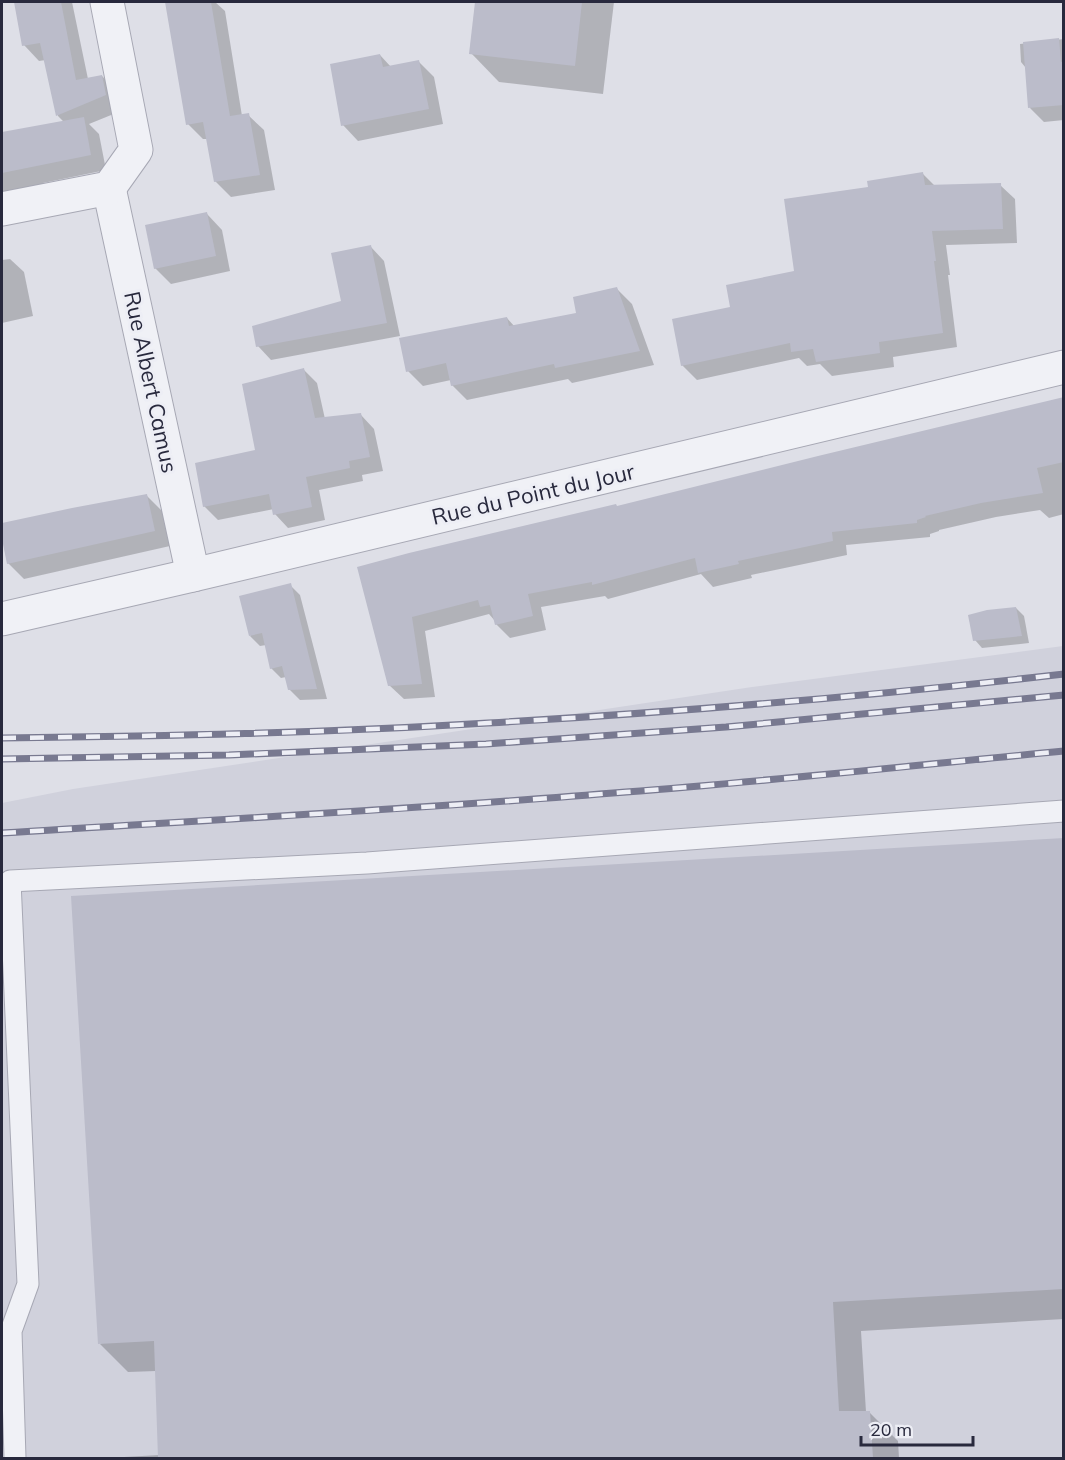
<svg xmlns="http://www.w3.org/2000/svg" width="1065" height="1460" font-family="Mulish,sans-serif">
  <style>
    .built { fill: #d0d1dc }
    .shadow { fill: #0003 }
    .building { fill: #bbbcca }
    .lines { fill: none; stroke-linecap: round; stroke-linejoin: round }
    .lane-casing { stroke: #a7a8b4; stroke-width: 23 }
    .street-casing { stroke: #a7a8b4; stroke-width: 35 }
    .lane { stroke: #f0f1f6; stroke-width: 21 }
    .street { stroke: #f0f1f6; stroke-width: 33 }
    .rail-casing { stroke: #787990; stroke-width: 7 }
    .rail { stroke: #edeef5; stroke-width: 4.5; stroke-dasharray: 14; stroke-linecap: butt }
    .labels { text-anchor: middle; stroke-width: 6; stroke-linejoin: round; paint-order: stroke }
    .street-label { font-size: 22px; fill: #28293d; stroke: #edeef5 }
  </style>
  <rect width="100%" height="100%" fill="#dedfe7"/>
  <polygon class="built" points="1063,646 1063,1458 2,1458 2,803 73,789 752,687"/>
  <g class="shadow">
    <polygon points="15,2 72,2 88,79 102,76 117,92 121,111 89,124 99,134 106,170 43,183 44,188 2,196 2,134 64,122 58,116 46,60 39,61 24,45"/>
    <polygon points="166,2 215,2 225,11 242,116 248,115 264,130 275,190 231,197 215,181 208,139 203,139 188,124"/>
    <polygon points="476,2 614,2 603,94 499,82 471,53"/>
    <polygon points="1064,39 1064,120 1044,122 1030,108 1026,68 1021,62 1020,44"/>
    <polygon points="380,55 391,67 418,61 434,77 443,124 358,141 343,125"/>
    <polygon points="923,174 935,186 1000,185 1015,199 1017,243 946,245 950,275 948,275 957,347 893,357 894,367 832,376 820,364 807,366 799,358 697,380 682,365 732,308 796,272 870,188"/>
    <polygon points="207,214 222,230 230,271 171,284 155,268"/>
    <polygon points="371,247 384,261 400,336 271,360 258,346 343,302"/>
    <polygon points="10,259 24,272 33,316 2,323 2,260"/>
    <polygon points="617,289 632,304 654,365 572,383 568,379 467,400 452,385 451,380 423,386 408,371 507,318 515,327 578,314"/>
    <polygon points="303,369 317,383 325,419 361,415 374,429 383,471 362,475 363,481 319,490 325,520 288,528 275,514 274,509 218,520 204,506 257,451"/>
    <polygon points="1064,399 1064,514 1049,518 1040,510 996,517 939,530 939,531 930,534 930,537 846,545 847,555 751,575 752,578 713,587 701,574 608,599 605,596 541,607 546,630 510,638 496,624 495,621 489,614 425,631 435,697 404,699 389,685 359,568 617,507"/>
    <polygon points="146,495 162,511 170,546 24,579 8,563 2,532 2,525 72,509"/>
    <polygon points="290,585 300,595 327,699 300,700 289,689 286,677 281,678 271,668 266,645 260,646 250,636"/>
    <polygon points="1016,608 1024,616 1029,643 982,648 975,640"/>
    <polygon points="1064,840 1064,1319 861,1331 866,1412 869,1412 898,1441 899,1458 106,1458 160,1455 156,1371 128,1372 100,1344"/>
  </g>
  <g class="building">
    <polygon points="14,2 61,2 76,80 102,75 106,95 56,116 40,43 22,46"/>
    <polygon points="165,2 211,2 230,116 249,113 260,175 214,182 203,122 186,125"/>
    <polygon points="475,2 582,2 575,66 469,54"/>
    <polygon points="1059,38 1061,62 1064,61 1064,105 1028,108 1023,42"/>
    <polygon points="380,54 383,67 419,60 429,109 341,126 330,64"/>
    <polygon points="84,117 91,155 2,173 2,132"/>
    <polygon points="923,172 925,185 1001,183 1003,229 932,231 936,261 934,261 943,333 879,342 880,353 816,362 813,349 791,352 790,343 681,366 672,319 730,307 726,285 794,271 784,199 868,187 867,181"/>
    <polygon points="207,212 216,256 154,269 145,225"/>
    <polygon points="371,245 387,323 256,347 252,326 341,301 331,253"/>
    <polygon points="617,287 640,351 555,368 554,364 451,386 446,363 406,372 399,338 507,317 509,326 576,313 573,297"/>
    <polygon points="304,368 315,418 361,413 370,457 349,461 350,468 306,477 312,507 273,515 269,494 203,507 195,463 255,450 242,384"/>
    <polygon points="1064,397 1064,462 1037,468 1043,493 981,503 925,516 926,517 917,520 917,523 832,532 833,541 738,561 739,564 698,573 695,558 592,585 592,582 528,594 533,616 495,625 490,605 480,607 478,600 412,617 422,684 388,686 357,567 409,553 616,504 617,506 818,456"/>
    <polygon points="147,494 155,531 7,564 2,539 2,523 72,508"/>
    <polygon points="291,583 317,689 288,690 282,666 270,669 262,633 249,636 239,596"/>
    <polygon points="1016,607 1022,636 973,641 968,615 987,610"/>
    <polygon points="1064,838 1064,1289 833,1302 839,1411 870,1411 873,1458 158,1458 154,1341 98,1344 71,896"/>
  </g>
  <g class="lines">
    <defs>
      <polyline id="lane" points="15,1458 11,1331 28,1284 10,881 367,863 1064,811"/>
      <g id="street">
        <polyline points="109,188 193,575"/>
        <polyline points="2,209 109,188 136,150 107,2"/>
        <polyline points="2,619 193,575 1064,367"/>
      </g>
    </defs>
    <use href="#lane" class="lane-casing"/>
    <use href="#street" class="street-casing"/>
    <use href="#lane" class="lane"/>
    <use href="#street" class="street"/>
    <defs>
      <g id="rail">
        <path d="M 2,738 C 164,736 326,733 488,723 C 680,712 872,696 1064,674"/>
        <polyline points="2,759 229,755 486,744 726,727 1064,695"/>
        <path d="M 2,833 C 210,820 418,809 626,792 C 772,781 918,765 1064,751"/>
      </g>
    </defs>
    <use href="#rail" class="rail-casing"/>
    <use href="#rail" class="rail"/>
  </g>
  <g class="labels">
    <g class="street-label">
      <text transform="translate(151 382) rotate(78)" y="8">Rue Albert Camus</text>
      <text transform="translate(533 494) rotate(-13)" y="8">Rue du Point du Jour</text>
    </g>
  </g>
  <rect width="1065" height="1460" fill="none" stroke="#28293d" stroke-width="6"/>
  <path d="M861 1436v9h112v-9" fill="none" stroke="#28293d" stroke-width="3"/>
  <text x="870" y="1436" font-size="18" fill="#28293d" stroke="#edeef5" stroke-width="4.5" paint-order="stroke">20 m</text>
</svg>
